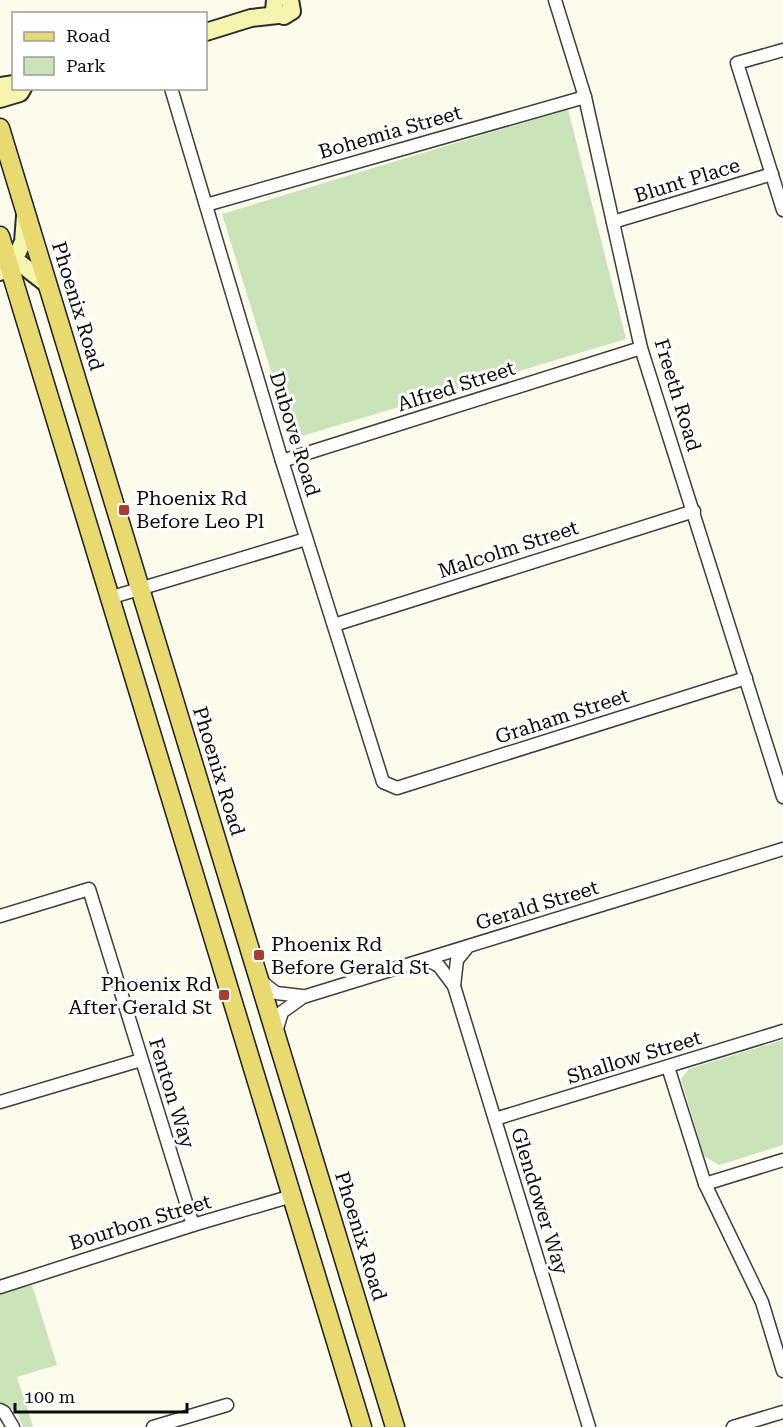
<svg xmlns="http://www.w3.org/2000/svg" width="783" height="1427" font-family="'Roboto Serif',serif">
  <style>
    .green { fill: #cae3b9 }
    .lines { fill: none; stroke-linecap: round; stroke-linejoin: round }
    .street-casing { stroke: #3e3e3e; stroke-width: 15 }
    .secondary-casing { stroke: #2d2d2d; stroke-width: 20 }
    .primary-casing { stroke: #1c1c1c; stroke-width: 21 }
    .street { stroke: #fff; stroke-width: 12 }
    .secondary { stroke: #f5f5ae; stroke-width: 16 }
    .primary { stroke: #e8d970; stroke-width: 18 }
    .poi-dot { fill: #aa3c34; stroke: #fff; stroke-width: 2 }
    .labels { text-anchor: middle; stroke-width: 6; stroke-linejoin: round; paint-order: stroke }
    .street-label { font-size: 20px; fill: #0b0b0b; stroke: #fff }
    .poi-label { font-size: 20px; fill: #0b0b0b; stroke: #fff; text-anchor: start }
  </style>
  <rect width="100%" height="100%" fill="#fdfbeb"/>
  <g class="green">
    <polygon points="568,109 626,339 292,439 222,214"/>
    <polygon points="783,1040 783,1145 719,1165 704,1156 681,1079 689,1069"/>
    <polygon points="32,1285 57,1365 17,1377 33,1427 23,1427 17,1412 0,1402 0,1294"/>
  </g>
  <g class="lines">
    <defs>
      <g id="street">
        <polyline points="555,0 585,97 641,348 783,797"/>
        <polyline points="783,50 737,63 783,210"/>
        <polyline points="171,88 282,461 383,782 397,788 746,678"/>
        <polyline points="206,205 585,97"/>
        <polyline points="613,222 772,174"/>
        <polyline points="282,461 641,348"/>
        <polyline points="109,598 306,539"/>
        <polyline points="334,625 694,511"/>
        <polyline points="0,916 89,889 193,1225"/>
        <polyline points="427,960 439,966 454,986 589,1427"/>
        <polyline points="261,981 276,993 302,996"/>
        <polyline points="454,986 457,960 466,949"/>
        <polyline points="276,1032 282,1012 303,997 783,849"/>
        <polyline points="668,1067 705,1184 762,1302 783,1371"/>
        <polyline points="0,1102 141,1060"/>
        <polyline points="495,1119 783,1031"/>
        <polyline points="705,1184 783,1160"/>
        <polyline points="0,1287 193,1225 292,1196"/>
        <polyline points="0,1410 4,1412 13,1427"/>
        <polyline points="153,1427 227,1405"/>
        <polyline points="733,1427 783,1412"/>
      </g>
      <g id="secondary">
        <polyline points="275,0 274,11 284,16 292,11 290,0"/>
        <polyline points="206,32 251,18 278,15"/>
        <polyline points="0,86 14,84"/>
        <polyline points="0,99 20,93 23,88"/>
        <polyline points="3,260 21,264 48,285"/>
        <polyline points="0,272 18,252 23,242 25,216"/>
      </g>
      <g id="primary">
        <polyline points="0,128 395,1427"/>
        <polyline points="0,236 362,1427"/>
      </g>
    </defs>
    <use href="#street" class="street-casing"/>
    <use href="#secondary" class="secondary-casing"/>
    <use href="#primary" class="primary-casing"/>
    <use href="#street" class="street"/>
    <use href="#secondary" class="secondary"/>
    <use href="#primary" class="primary"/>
  </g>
  <g class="poi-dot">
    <rect x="118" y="504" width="12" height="12" rx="3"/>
    <rect x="253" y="949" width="12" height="12" rx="3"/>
    <rect x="218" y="989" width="12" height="12" rx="3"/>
  </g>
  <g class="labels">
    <g class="street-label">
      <text transform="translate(390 132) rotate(-16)" y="7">Bohemia Street</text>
      <text transform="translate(687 180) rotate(-17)" y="7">Blunt Place</text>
      <text transform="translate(78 306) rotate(73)" y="7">Phoenix Road</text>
      <text transform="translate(456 386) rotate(-18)" y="7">Alfred Street</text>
      <text transform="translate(678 395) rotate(73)" y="7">Freeth Road</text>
      <text transform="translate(295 434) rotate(73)" y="7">Dubove Road</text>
      <text transform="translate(508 549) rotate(-18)" y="7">Malcolm Street</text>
      <text transform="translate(562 716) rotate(-18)" y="7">Graham Street</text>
      <text transform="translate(219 771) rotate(73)" y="7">Phoenix Road</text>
      <text transform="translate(537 905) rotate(-17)" y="7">Gerald Street</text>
      <text transform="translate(634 1057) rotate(-17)" y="7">Shallow Street</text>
      <text transform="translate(172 1093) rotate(73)" y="7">Fenton Way</text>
      <text transform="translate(540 1201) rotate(73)" y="7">Glendower Way</text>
      <text transform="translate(140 1222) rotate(-17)" y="7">Bourbon Street</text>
      <text transform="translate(361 1236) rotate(73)" y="7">Phoenix Road</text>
    </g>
    <g class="poi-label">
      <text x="136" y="505">Phoenix Rd<tspan x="136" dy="23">Before Leo Pl</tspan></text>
      <text x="271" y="951">Phoenix Rd<tspan x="271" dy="23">Before Gerald St</tspan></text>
      <text x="212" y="991" text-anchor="end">Phoenix Rd<tspan x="212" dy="23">After Gerald St</tspan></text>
    </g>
  </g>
  <rect x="12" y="12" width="195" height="78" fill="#ffffff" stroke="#9d9d9d" stroke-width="1.5"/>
  <rect x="24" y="32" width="30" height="9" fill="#e8d970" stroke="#9d9d9d" stroke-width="1.5"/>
  <text x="66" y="42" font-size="18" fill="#0b0b0b">Road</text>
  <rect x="24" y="57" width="30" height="18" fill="#cae3b9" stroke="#9d9d9d" stroke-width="1.5"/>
  <text x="66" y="72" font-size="18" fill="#0b0b0b">Park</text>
  <path d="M15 1403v9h172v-9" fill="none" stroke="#0b0b0b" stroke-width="3"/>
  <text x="24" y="1403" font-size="18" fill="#0b0b0b" stroke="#ffffff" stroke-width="4.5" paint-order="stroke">100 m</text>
</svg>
